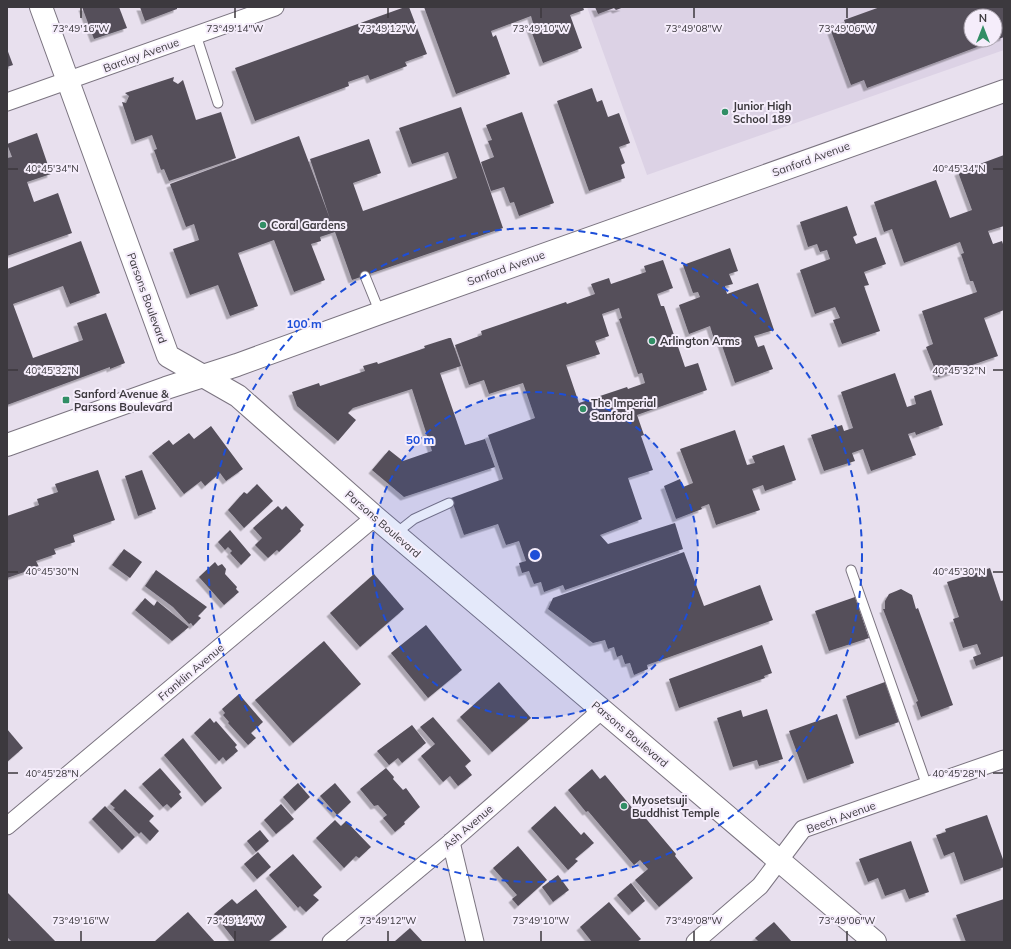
<svg xmlns="http://www.w3.org/2000/svg" width="1011" height="949" font-family="Mulish,sans-serif">
  <style>
    .built { fill: #dcd2e5; fill-rule: evenodd }
    .building { fill: #554f5a; fill-rule: evenodd; filter: url(#shadow) }
    .lines { fill: none; stroke-linecap: round; stroke-linejoin: round }
    .lane-casing { stroke: #7b7480; stroke-width: 11 }
    .street-casing { stroke: #7b7480; stroke-width: 19 }
    .secondary-casing { stroke: #7b7480; stroke-width: 24 }
    .lane { stroke: #fff; stroke-width: 9 }
    .street { stroke: #fff; stroke-width: 17 }
    .secondary { stroke: #fff; stroke-width: 22 }
    .ticks { fill: none; stroke: #3c393e; stroke-width: 1.5 }
    .ring { fill: none; stroke: #1d4ed8; stroke-width: 2; stroke-dasharray: 7 5 }
    .poi-dot { fill: #318e65; stroke: #f5edfb; stroke-width: 1.5 }
    .labels { text-anchor: middle; stroke-width: 4; stroke-linejoin: round; paint-order: stroke }
    .street-label { font-size: 11px; fill: #3c393e; stroke: #f5edfb }
    .poi-label { font-size: 11px; font-weight: bold; fill: #3c393e; stroke: #f5edfb; text-anchor: start }
    .ticks-label { font-size: 10px; text-anchor: middle; fill: #3c393e; stroke: #f5edfb; stroke-width: 4; stroke-linejoin: round; paint-order: stroke }
    .centre { fill: #1d4ed8; stroke: #f5edfb; stroke-width: 2 }
    .ring-label { font-size: 12px; text-anchor: middle; font-weight: bold; fill: #1d4ed8; stroke: #f5edfb; stroke-width: 4; stroke-linejoin: round; paint-order: stroke }
  </style>
  <defs>
    <filter id="shadow"><feDropShadow dx="-3.5" dy="3.5" stdDeviation="0" flood-color="#0004"/></filter>
  </defs>
  <rect width="100%" height="100%" fill="#e8e0ee"/>
  <path class="built" d="M 587,7 L 1004,7 L 1004,50 L 647,175 ZM 971,16 L 995,16 L 995,40 L 971,40 Z"/>
  <g class="building">
    <polygon points="82,7 119,7 127,28 94,39"/>
    <polygon points="140,7 177,7 177,9 145,21"/>
    <polygon points="405,7 409,7 427,54 405,62 407,66 370,80 368,75 348,82 349,86 255,121 235,68"/>
    <polygon points="424,7 583,7 584,10 570,15 582,48 543,63 529,25 533,23 531,16 491,31 493,37 496,35 510,74 456,94"/>
    <polygon points="595,7 624,7 616,10 614,8 598,14"/>
    <path d="M 880,7 L 1004,7 L 1004,37 L 867,88 L 864,80 L 851,85 L 831,31 L 846,25 L 844,20 ZM 971,16 L 995,16 L 995,40 L 971,40 Z"/>
    <polygon points="7,49 13,65 7,67"/>
    <polygon points="174,77 173,81 178,84 183,80 196,120 221,112 236,158 169,181 164,169 161,170 154,150 157,149 152,135 135,141 122,102 126,103 129,96 125,93"/>
    <polygon points="592,88 597,102 602,100 608,117 619,113 630,143 619,147 625,163 621,165 625,178 589,191 557,101"/>
    <polygon points="461,107 503,228 352,280 335,232 320,237 321,241 311,244 325,280 294,292 274,240 238,253 258,306 230,316 218,285 190,295 173,249 199,240 194,224 186,227 170,184 299,136 330,219 310,159 369,139 381,173 353,183 363,211 457,178 448,152 412,164 399,128"/>
    <polygon points="522,112 554,203 519,216 514,202 510,203 504,187 491,191 481,162 494,157 488,141 492,140 486,125"/>
    <polygon points="37,133 51,174 27,182 34,202 58,193 72,233 7,256 7,158 12,157 7,144"/>
    <polygon points="1004,155 1004,226 988,231 993,244 1002,241 1004,247 1004,310 984,318 998,356 938,377 926,347 933,344 922,311 977,292 973,281 970,281 961,254 964,253 960,242 904,263 892,229 884,232 874,202 936,180 950,218 972,210 958,172"/>
    <polygon points="847,206 857,235 853,237 856,244 876,237 886,264 864,272 869,285 864,286 880,331 842,344 833,320 840,318 835,307 815,314 800,270 830,259 827,250 820,252 817,244 808,247 800,222"/>
    <polygon points="81,241 100,293 70,304 63,286 13,304 33,358 83,340 77,323 106,313 125,363 110,369 110,367 7,405 7,269"/>
    <polygon points="730,248 738,271 729,274 733,284 725,286 727,294 758,283 774,330 754,336 758,347 764,345 773,369 735,383 719,337 714,339 710,326 689,334 679,305 700,297 698,292 693,293 683,265"/>
    <path d="M 663,260 L 673,288 L 657,294 L 661,306 L 664,306 L 685,367 L 698,363 L 707,390 L 637,415 L 644,435 L 641,436 L 653,470 L 628,478 L 642,519 L 600,535 L 608,544 L 675,523 L 683,549 L 565,590 L 563,585 L 544,592 L 541,582 L 534,584 L 529,571 L 522,573 L 519,563 L 526,561 L 519,541 L 506,545 L 498,524 L 464,535 L 451,498 L 503,479 L 488,435 L 535,418 L 523,383 L 489,394 L 484,380 L 469,385 L 455,345 L 482,335 L 481,331 L 566,302 L 567,304 L 595,294 L 591,284 L 609,278 L 611,284 L 646,272 L 644,266 ZM 619,308 L 622,318 L 619,319 L 638,374 L 642,373 L 645,383 L 628,389 L 627,387 L 579,403 L 566,365 L 600,354 L 595,341 L 609,336 L 602,314 Z"/>
    <polygon points="449,338 451,338 461,366 440,373 465,445 485,439 495,467 404,497 372,470 389,450 403,461 432,451 412,389 353,408 348,413 356,420 338,441 297,406 292,392 319,383 320,386 365,371 363,366 377,362 378,364 425,348 424,346"/>
    <polygon points="895,373 907,407 916,404 914,396 931,390 943,425 916,435 915,432 908,434 916,455 871,471 863,449 852,453 855,461 824,471 811,435 842,425 844,431 853,428 841,392"/>
    <polygon points="211,426 243,469 226,481 220,473 205,486 201,481 184,494 152,453 169,440 173,445 189,433 194,439"/>
    <polygon points="735,430 747,465 755,463 752,456 784,445 796,480 765,491 763,485 752,489 760,510 716,525 709,504 701,507 702,509 676,519 664,486 680,479 683,487 693,483 680,449"/>
    <polygon points="98,470 115,520 73,535 75,542 54,549 56,554 36,561 39,567 7,578 7,516 39,505 37,499 58,492 55,484"/>
    <polygon points="142,470 156,509 138,516 125,476"/>
    <polygon points="257,484 273,501 244,528 228,510 244,492 247,494"/>
    <polygon points="278,506 282,510 286,506 304,525 300,529 301,531 279,552 277,550 268,558 255,545 262,538 253,528"/>
    <polygon points="230,530 251,555 241,565 230,553 232,551 228,547 225,550 218,542"/>
    <polygon points="124,549 142,562 130,578 112,565"/>
    <polygon points="684,552 704,606 760,585 773,620 647,665 648,669 634,675 630,663 625,664 622,655 617,657 614,647 608,649 605,640 593,643 548,609 553,598"/>
    <polygon points="215,562 218,566 222,564 226,569 225,574 237,587 236,589 239,592 224,605 199,577"/>
    <polygon points="990,568 1001,601 1004,600 1004,656 976,666 973,657 981,654 977,644 963,648 953,619 959,617 947,582"/>
    <polygon points="156,570 207,607 198,616 201,618 193,626 191,623 189,624 173,607 145,586"/>
    <polygon points="374,574 404,609 360,647 330,613"/>
    <polygon points="901,589 912,595 916,609 918,608 953,705 921,717 916,702 918,701 883,609 885,609 885,601 889,594"/>
    <polygon points="855,597 869,638 829,651 815,611"/>
    <polygon points="145,598 154,606 157,601 189,627 172,641 135,610"/>
    <polygon points="426,625 462,670 428,698 391,653"/>
    <polygon points="324,641 361,684 293,743 255,700"/>
    <polygon points="762,645 772,673 764,676 765,678 679,708 669,679"/>
    <polygon points="499,682 531,718 492,752 460,717"/>
    <polygon points="885,682 899,722 859,736 846,696"/>
    <polygon points="239,694 263,722 251,733 256,738 248,745 228,723 229,722 223,715 225,713 222,709"/>
    <polygon points="767,709 783,759 759,766 757,760 733,767 717,718 741,710 743,717"/>
    <polygon points="837,714 854,763 807,780 789,731"/>
    <polygon points="433,717 471,761 465,766 472,775 458,786 450,776 443,782 421,756 435,744 420,727"/>
    <polygon points="210,718 214,723 216,721 237,745 235,747 238,751 226,761 223,757 219,761 194,733"/>
    <polygon points="412,725 426,743 402,763 398,758 389,765 377,751"/>
    <polygon points="7,729 23,748 7,762"/>
    <polygon points="183,738 222,788 205,803 164,755"/>
    <polygon points="160,768 181,792 179,794 182,798 171,808 167,804 163,807 142,784"/>
    <polygon points="386,768 394,777 393,779 403,790 406,788 420,807 404,822 405,824 395,832 383,818 387,815 378,805 374,806 360,789"/>
    <polygon points="592,769 600,779 605,775 634,810 637,808 676,854 675,856 693,878 659,907 635,880 648,869 640,860 634,865 588,811 586,812 568,790"/>
    <polygon points="298,783 310,797 295,811 283,797"/>
    <polygon points="335,783 351,802 337,815 320,796"/>
    <polygon points="125,789 154,816 149,821 159,831 150,841 141,832 139,834 113,809 115,808 110,804"/>
    <polygon points="281,804 294,819 276,834 264,820"/>
    <polygon points="105,806 135,837 122,850 92,819"/>
    <polygon points="555,806 581,835 584,832 594,843 575,859 578,861 568,870 531,828"/>
    <polygon points="987,815 1004,862 1004,867 964,881 954,852 944,856 936,835 946,832 945,829"/>
    <polygon points="335,820 341,826 346,821 371,847 359,858 356,856 344,868 316,838"/>
    <polygon points="260,830 269,841 256,852 247,841"/>
    <polygon points="911,841 929,892 909,899 905,889 885,896 878,878 868,882 859,859"/>
    <polygon points="518,846 547,880 518,906 512,899 517,895 493,868"/>
    <polygon points="258,852 271,867 257,879 244,864"/>
    <polygon points="293,854 322,887 313,895 319,900 306,912 300,906 298,908 269,875"/>
    <polygon points="558,875 569,890 553,902 542,887"/>
    <polygon points="631,883 645,901 632,912 617,895"/>
    <polygon points="256,889 287,927 268,942 236,942 214,914 232,899 237,904"/>
    <polygon points="7,892 56,942 12,942 7,937"/>
    <polygon points="1004,899 1004,942 966,942 956,915"/>
    <polygon points="609,902 641,939 637,942 592,942 580,927"/>
    <polygon points="188,912 215,942 154,942"/>
    <polygon points="774,922 792,942 759,942 755,938"/>
    <polygon points="410,928 423,942 394,942"/>
  </g>
  <g class="lines">
    <defs>
      <g id="lane">
        <polyline points="196,35 218,103"/>
        <polyline points="365,276 380,313"/>
        <polyline points="395,534 414,519 449,503"/>
        <polyline points="851,570 927,786"/>
      </g>
      <g id="street">
        <polyline points="7,102 275,7"/>
        <polyline points="7,826 375,517"/>
        <polyline points="451,842 475,942"/>
        <polyline points="331,942 451,842 602,710"/>
        <polyline points="695,942 760,886 803,829 1004,759"/>
      </g>
      <g id="secondary">
        <polyline points="41,7 168,356 238,396 375,517 875,942"/>
        <polyline points="7,445 166,388 237,365 380,313 1004,91"/>
      </g>
    </defs>
    <use href="#lane" class="lane-casing"/>
    <use href="#street" class="street-casing"/>
    <use href="#secondary" class="secondary-casing"/>
    <use href="#lane" class="lane"/>
    <use href="#street" class="street"/>
    <use href="#secondary" class="secondary"/>
  </g>
  <path class="ticks" d="M 81,8 L 81,18M 235,8 L 235,18M 388,8 L 388,18M 541,8 L 541,18M 694,8 L 694,18M 847,8 L 847,18M 8,169 L 18,169M 993,169 L 1003,169M 8,370 L 18,370M 993,370 L 1003,370M 8,572 L 18,572M 993,572 L 1003,572M 8,773 L 18,773M 993,773 L 1003,773M 81,931 L 81,941M 235,931 L 235,941M 388,931 L 388,941M 541,931 L 541,941M 694,931 L 694,941M 847,931 L 847,941"/>
  <circle cx="535" cy="555" r="163" fill="#1d4ed8" fill-opacity=".12"/>
  <g class="ring">
    <circle cx="535" cy="555" r="163"/>
    <circle cx="535" cy="555" r="327"/>
  </g>
  <g class="poi-dot">
    <circle cx="725" cy="112" r="4"/>
    <circle cx="263" cy="225" r="4"/>
    <circle cx="652" cy="341" r="4"/>
    <rect x="62" y="396" width="8" height="8" rx="2"/>
    <circle cx="583" cy="409" r="4"/>
    <circle cx="624" cy="806" r="4"/>
  </g>
  <g class="labels">
    <g class="street-label">
      <text transform="translate(141 55) rotate(-20)" y="4">Barclay Avenue</text>
      <text transform="translate(811 159) rotate(-20)" y="4">Sanford Avenue</text>
      <text transform="translate(506 268) rotate(-20)" y="4">Sanford Avenue</text>
      <text transform="translate(147 298) rotate(70)" y="4">Parsons Boulevard</text>
      <text transform="translate(383 524) rotate(41)" y="4">Parsons Boulevard</text>
      <text transform="translate(191 672) rotate(-40)" y="4">Franklin Avenue</text>
      <text transform="translate(630 734) rotate(40)" y="4">Parsons Boulevard</text>
      <text transform="translate(841 817) rotate(-20)" y="4">Beech Avenue</text>
      <text transform="translate(468 827) rotate(-41)" y="4">Ash Avenue</text>
    </g>
    <g class="poi-label">
      <text x="733" y="110">Junior High<tspan x="733" dy="13">School 189</tspan></text>
      <text x="271" y="229">Coral Gardens</text>
      <text x="660" y="345">Arlington Arms</text>
      <text x="74" y="398">Sanford Avenue &amp;<tspan x="74" dy="13">Parsons Boulevard</tspan></text>
      <text x="591" y="407">The Imperial<tspan x="591" dy="13">Sanford</tspan></text>
      <text x="632" y="804">Myosetsuji<tspan x="632" dy="13">Buddhist Temple</tspan></text>
    </g>
  </g>
  <g class="ticks-label">
    <text x="81" y="32">73°49'16"W</text>
    <text x="235" y="32">73°49'14"W</text>
    <text x="388" y="32">73°49'12"W</text>
    <text x="541" y="32">73°49'10"W</text>
    <text x="694" y="32">73°49'08"W</text>
    <text x="847" y="32">73°49'06"W</text>
    <text x="52" y="172">40°45'34"N</text>
    <text x="959" y="172">40°45'34"N</text>
    <text x="52" y="374">40°45'32"N</text>
    <text x="959" y="374">40°45'32"N</text>
    <text x="52" y="575">40°45'30"N</text>
    <text x="959" y="575">40°45'30"N</text>
    <text x="52" y="777">40°45'28"N</text>
    <text x="959" y="777">40°45'28"N</text>
    <text x="81" y="924">73°49'16"W</text>
    <text x="235" y="924">73°49'14"W</text>
    <text x="388" y="924">73°49'12"W</text>
    <text x="541" y="924">73°49'10"W</text>
    <text x="694" y="924">73°49'08"W</text>
    <text x="847" y="924">73°49'06"W</text>
  </g>
  <circle cx="535" cy="555" r="6" class="centre"/>
  <g class="ring-label">
    <text x="304" y="328">100 m</text>
    <text x="420" y="444">50 m</text>
  </g>
  <rect width="1011" height="949" fill="none" stroke="#3c393e" stroke-width="16"/>
  <g transform="translate(983 28)"><circle r="19" fill="#f5edfb" stroke="#aba5af"/>
  <path d="M0-3L7 15L0 10L-7 15Z" fill="#318e65"/>
  <text y="-6" font-size="11" font-weight="bold" text-anchor="middle" fill="#3c393e">N</text>
  </g>
</svg>
